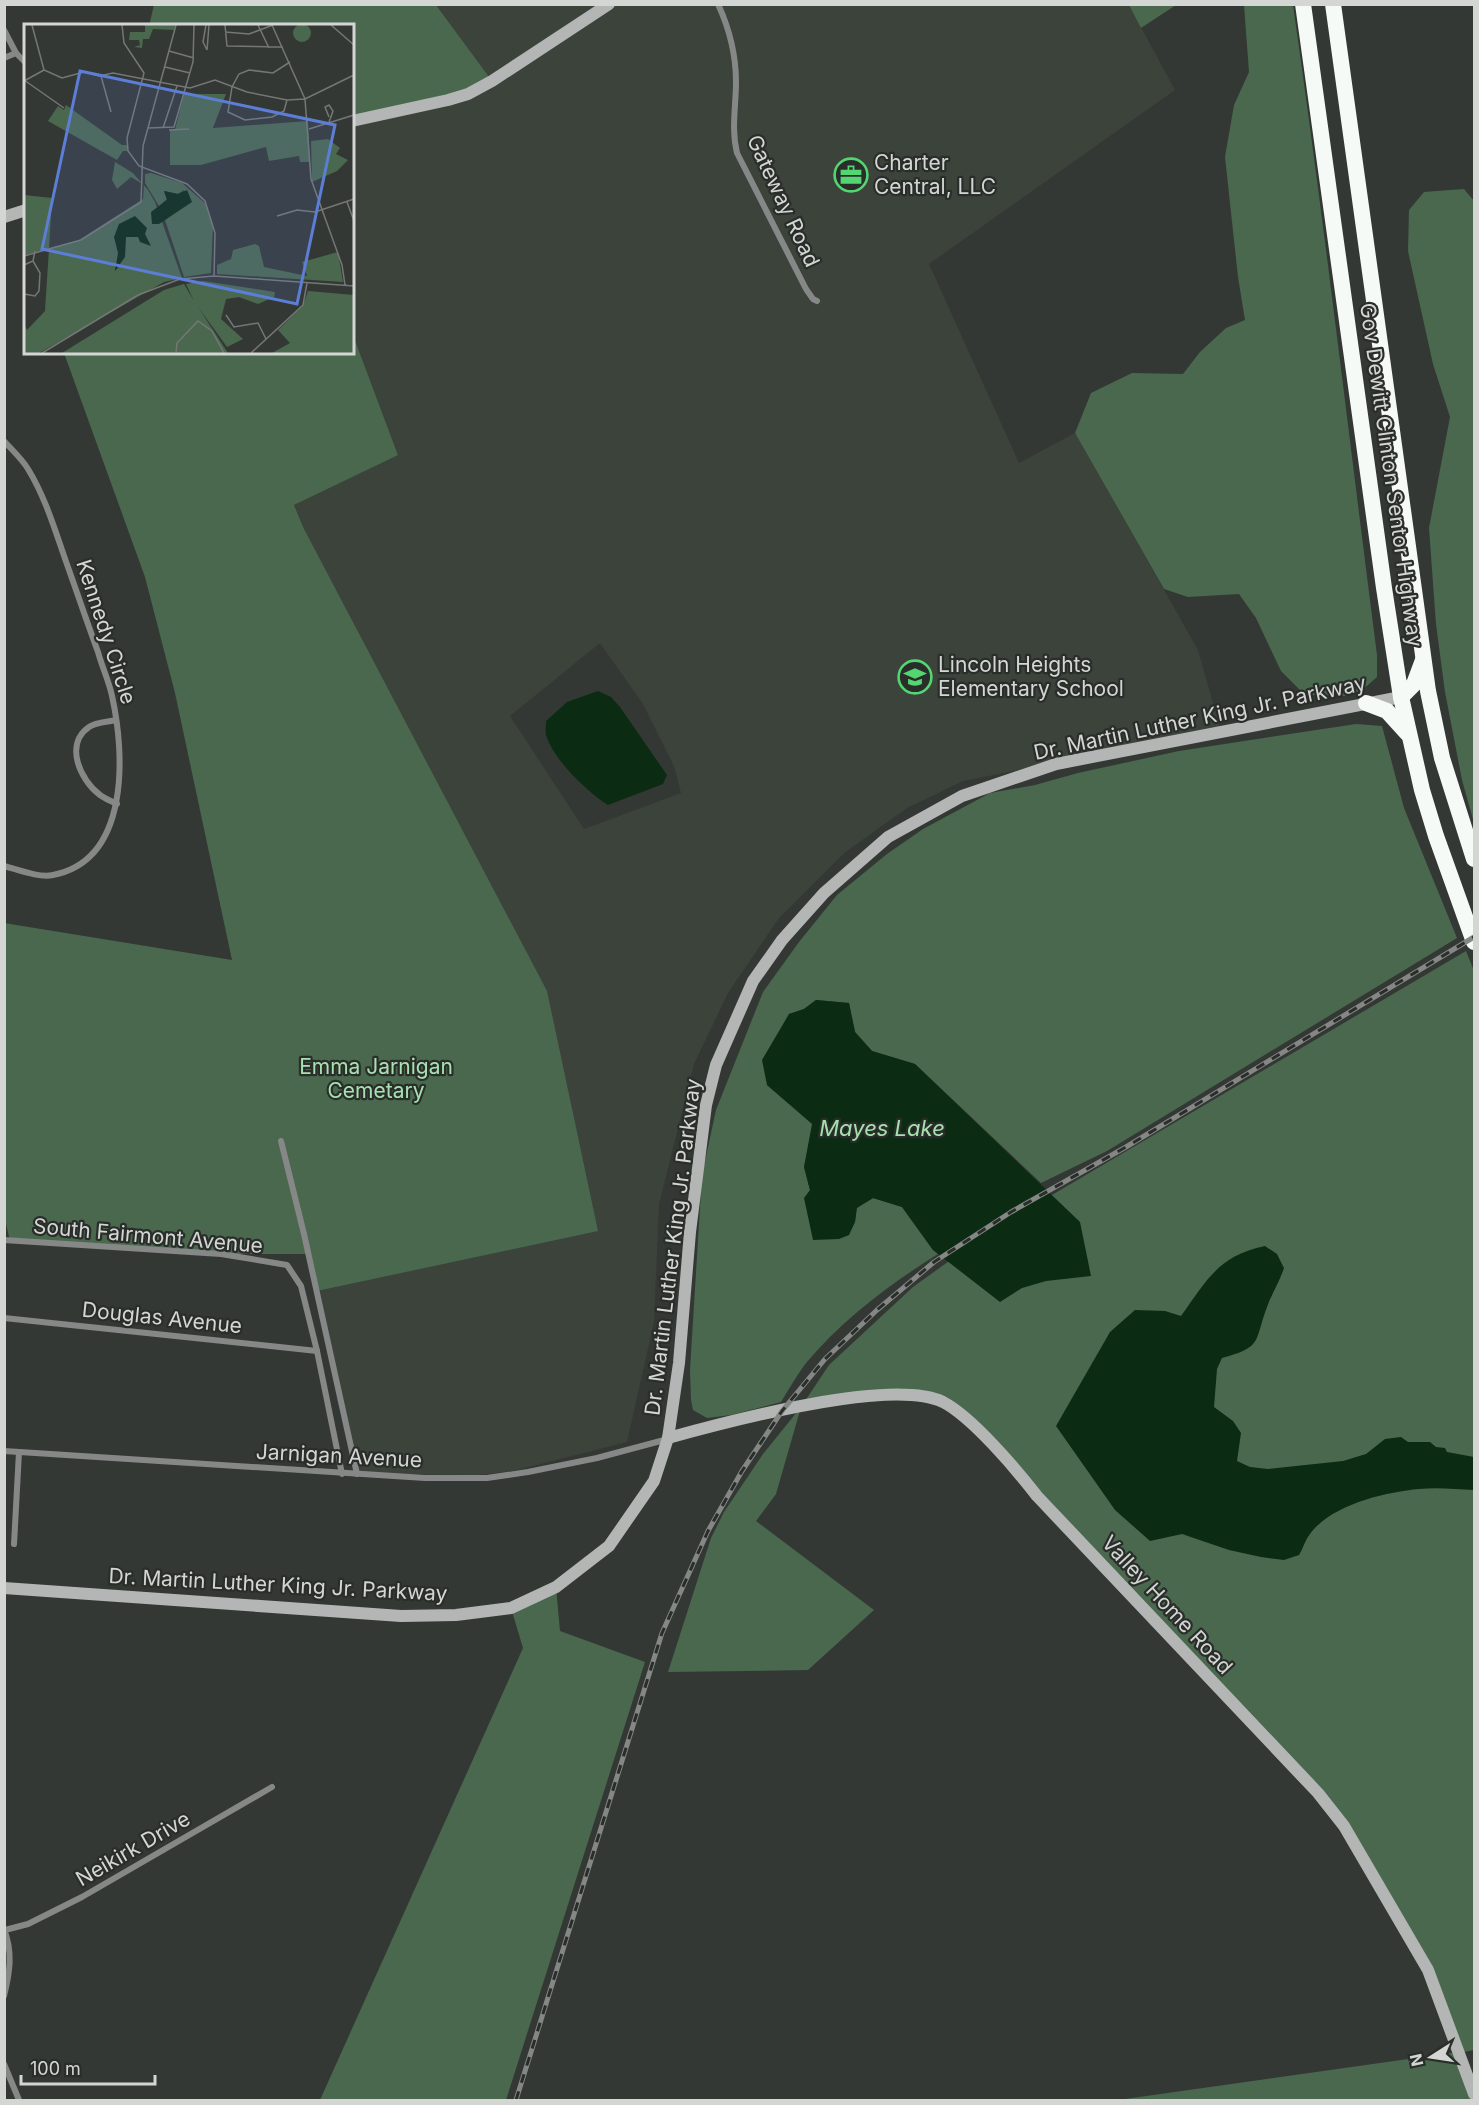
<svg xmlns="http://www.w3.org/2000/svg" width="1479" height="2105" font-family="Inter,sans-serif">
  <style>
    .built { fill: #3b433b; fill-rule: evenodd }
    .green { fill: #4a684e }
    .water { fill: #0c2b13 }
    .lines { fill: none; stroke-linecap: round; stroke-linejoin: round }
    .street { stroke: #868887; stroke-width: 6 }
    .secondary { stroke: #b3b6b4; stroke-width: 12 }
    .highway { stroke: #f6faf6; stroke-width: 16 }
    .rail-casing { stroke: #848784; stroke-width: 5 }
    .rail { stroke: #2a2e2b; stroke-width: 3; stroke-dasharray: 9; stroke-linecap: butt }
    .labels { text-anchor: middle; stroke-width: 4.5; stroke-linejoin: round; paint-order: stroke }
    .poi-label { font-size: 21px; fill: #d4d6d4; stroke: #2a2e2b; text-anchor: start }
    .street-label { font-size: 21px; fill: #d4d6d4; stroke: #2a2e2b }
    .park-label { font-size: 21px; fill: #a8e0b0; stroke: #2a2e2b }
    .water-label { font-size: 22px; font-style: italic; fill: #a7e0af; stroke: #2a2e2b }
    .inset-road { fill: none; stroke: #747775; stroke-width: 1.5 }
    .view { fill: #5d7ed7; fill-opacity: 0.15; stroke: #5d7ed7; stroke-width: 3 }
    .inset-edge { fill: none; stroke: #d4d6d4; stroke-width: 3 }
  </style>
  <rect width="100%" height="100%" fill="#343835"/>
  <path class="built" d="M 436,5 L 1129,5 L 1175,90 L 929,264 L 1019,463 L 1075,433 L 1198,650 L 1221,731 L 963,781 L 907,808 L 844,853 L 779,918 L 728,993 L 694,1064 L 659,1204 L 654,1322 L 627,1442 L 513,1471 L 478,1475 L 357,1474 L 317,1291 L 598,1230 L 294,505 L 398,454 L 353,335 L 352,214 L 356,213 L 352,199 L 353,121 L 491,81 ZM 600,643 L 643,704 L 674,766 L 681,793 L 584,829 L 510,716 Z"/>
  <g class="green">
    <polygon points="154,5 436,5 492,81 353,121 352,26 149,26"/>
    <polygon points="1129,5 1176,5 1141,28"/>
    <path d="M 1244,5 L 1293,5 C 1324,221 1349,438 1377,655 L 1377,677 L 1360,692 L 1345,696 L 1305,695 L 1281,671 L 1256,618 L 1239,594 L 1188,597 L 1164,589 L 1075,433 L 1091,393 L 1132,373 L 1183,374 L 1200,352 L 1226,328 L 1245,320 L 1238,277 L 1225,157 L 1234,105 L 1249,72 Z"/>
    <polygon points="1464,189 1474,201 1474,823 1462,780 1445,692 1436,624 1429,528 1450,417 1433,364 1408,251 1409,210 1424,192"/>
    <polygon points="353,335 398,455 294,505 304,529 547,991 598,1231 317,1291 309,1254 221,1254 10,1241 4,1215 4,923 232,960 175,693 145,577 64,353 352,352"/>
    <path d="M 1356,724 L 1382,726 L 1404,808 L 1457,938 L 1107,1151 L 1041,1183 L 915,1064 L 872,1051 L 855,1032 L 849,1003 L 816,1000 L 804,1009 L 789,1014 L 767,1085 L 813,1124 L 804,1167 L 810,1190 L 855,1222 L 856,1208 L 873,1198 L 902,1207 L 933,1250 L 938,1254 C 890,1284 843,1319 806,1363 C 797,1375 789,1389 781,1402 L 731,1415 L 707,1418 L 693,1410 L 691,1400 L 690,1370 L 702,1175 L 716,1110 L 763,992 L 799,942 L 837,895 L 887,854 L 923,829 L 990,793 L 1035,785 L 1078,773 L 1179,751 Z"/>
    <polygon points="1466,951 1474,971 1474,2050 1459,2053 1472,2100 1118,2100 1458,2052 1428,1970 1335,1812 973,1426 930,1397 801,1407 776,1494 756,1521 874,1610 808,1670 668,1672 711,1538 724,1512 763,1454 801,1407 829,1365 913,1287 977,1241 1057,1192"/>
    <polygon points="556,1587 560,1631 645,1662 506,2100 320,2100 523,1648 511,1608"/>
  </g>
  <g class="water">
    <path d="M 598,691 L 611,697 L 620,707 L 667,775 L 663,784 L 608,805 C 587,792 553,759 546,735 C 545,731 546,725 546,721 L 567,702 Z"/>
    <polygon points="816,1000 849,1003 855,1032 872,1051 915,1064 1080,1222 1091,1276 1046,1281 1022,1288 1000,1302 933,1250 902,1207 873,1198 857,1208 855,1222 849,1235 839,1239 813,1240 804,1198 810,1190 804,1167 812,1124 767,1085 762,1060 789,1014 804,1009"/>
    <path d="M 1265,1246 L 1277,1254 L 1284,1268 C 1279,1283 1272,1293 1267,1307 C 1254,1342 1263,1347 1222,1358 L 1217,1369 L 1214,1407 L 1233,1421 L 1241,1433 L 1237,1461 L 1250,1467 L 1268,1469 L 1343,1461 L 1366,1454 L 1385,1439 L 1401,1437 L 1408,1442 L 1430,1442 L 1436,1447 L 1445,1448 L 1447,1452 L 1474,1457 L 1474,1490 C 1456,1489 1437,1487 1419,1489 C 1385,1492 1331,1505 1310,1534 C 1305,1540 1303,1549 1299,1555 L 1284,1560 L 1261,1557 L 1229,1550 L 1182,1534 L 1150,1541 L 1115,1510 L 1056,1426 L 1110,1332 L 1135,1310 L 1165,1311 L 1181,1316 C 1207,1280 1218,1256 1265,1246 Z"/>
  </g>
  <g class="lines">
    <g class="street">
      <path d="M 718,4 C 729,28 736,56 736,82 C 736,106 731,129 737,153 L 806,289 L 813,299 L 817,301"/>
      <polyline points="4,30 16,53 26,63"/>
      <polyline points="4,58 16,53"/>
      <path d="M 4,441 C 12,450 22,459 28,469 C 47,500 57,537 69,570 C 79,598 88,625 98,652 C 102,667 109,681 112,696 C 125,754 130,860 53,875 C 39,878 19,870 4,866"/>
      <path d="M 116,720 C 108,722 96,722 89,727 C 64,744 80,780 100,795 C 104,798 111,801 117,804"/>
      <polyline points="281,1141 304,1234 357,1474"/>
      <polyline points="4,1240 221,1254 287,1265 301,1286 317,1351 342,1474"/>
      <polyline points="4,1318 317,1351"/>
      <polyline points="4,1451 425,1478 487,1478 528,1472 597,1458 668,1439"/>
      <polyline points="14,1544 19,1452"/>
      <path d="M 4,1929 C 13,1952 10,1972 4,1996"/>
      <polyline points="5,1930 28,1924 82,1897 272,1787"/>
      <polyline points="4,2064 19,2100"/>
    </g>
    <g class="secondary">
      <polyline points="352,121 448,100 468,94 492,81 609,4"/>
      <polyline points="4,217 26,210"/>
      <path d="M 668,1438 C 726,1422 891,1377 943,1402 C 972,1417 1016,1469 1037,1496 L 1318,1793 L 1344,1826 L 1428,1970 L 1474,2094"/>
      <polyline points="4,1588 401,1616 456,1615 511,1608 556,1587 609,1546 654,1481 668,1438 679,1363 690,1232 706,1105 716,1065 753,981 782,940 824,893 888,837 962,796 1056,764 1401,697"/>
    </g>
    <g class="highway">
      <polyline points="1303,4 1384,588 1401,697 1422,790 1436,836 1474,942"/>
      <polyline points="1333,4 1428,691 1442,758 1474,859"/>
      <polyline points="1401,697 1414,684 1423,660"/>
      <polyline points="1366,703 1387,711 1407,733"/>
    </g>
    <defs>
      <polyline id="rail" points="516,2100 662,1633 708,1531 742,1471 782,1411 825,1359 877,1310 934,1262 1011,1212 1126,1147 1474,937"/>
    </defs>
    <use href="#rail" class="rail-casing"/>
    <use href="#rail" class="rail"/>
  </g>
  <defs>
    <symbol id="office-ring" viewBox="-11 -11 22 22"><circle r="9.5" fill="#2a2e2b" stroke="#53d672" stroke-width="1.5"/><path d="M-6-3h4V-5.5h4V-3h4V5H-6ZM-1-4.5V-3h2v-1.5ZM-6 0V1H6V0Z" fill="#53d672"/></symbol>
    <symbol id="school-ring" viewBox="-11 -11 22 22"><circle r="9.5" fill="#2a2e2b" stroke="#53d672" stroke-width="1.5"/><path d="M0-5L7-2L0 1L-7-2ZM-4 1L0 2.5L4 1V4Q0 6-4 4Z" fill="#53d672"/></symbol>
  </defs>
  <g fill-rule="evenodd">
    <use href="#office-ring" x="832" y="156" width="38" height="38"/>
    <use href="#school-ring" x="896" y="658" width="38" height="38"/>
  </g>
  <g class="labels">
    <g class="poi-label">
      <text x="874" y="170">Charter<tspan x="874" dy="24">Central, LLC</tspan></text>
      <text x="938" y="672">Lincoln Heights<tspan x="938" dy="24">Elementary School</tspan></text>
    </g>
    <g class="street-label">
      <text transform="translate(783 201) rotate(65)" y="7">Gateway Road</text>
      <text transform="translate(1391 475) rotate(82)" y="7">Gov Dewitt Clinton Sentor Highway</text>
      <text transform="translate(106 632) rotate(72)" y="7">Kennedy Circle</text>
      <text transform="translate(1200 718) rotate(-12)" y="7">Dr. Martin Luther King Jr. Parkway</text>
      <text transform="translate(148 1236) rotate(5)" y="7">South Fairmont Avenue</text>
      <text transform="translate(673 1247) rotate(-83)" y="7">Dr. Martin Luther King Jr. Parkway</text>
      <text transform="translate(162 1318) rotate(6)" y="7">Douglas Avenue</text>
      <text transform="translate(339 1456) rotate(3)" y="7">Jarnigan Avenue</text>
      <text transform="translate(278 1585) rotate(3)" y="7">Dr. Martin Luther King Jr. Parkway</text>
      <text transform="translate(1167 1605) rotate(47)" y="7">Valley Home Road</text>
      <text transform="translate(133 1849) rotate(-30)" y="7">Neikirk Drive</text>
    </g>
    <g class="park-label">
      <text x="376" y="1074">Emma Jarnigan<tspan x="376" dy="24">Cemetary</tspan></text>
    </g>
    <g class="water-label">
      <text x="882" y="1136">Mayes Lake</text>
    </g>
  </g>
  <g transform="translate(24 24)">
    <rect width="330" height="330" fill="#343835"/>
    <path d="M269 9a9 9 0 1 1 18 0a9 9 0 1 1-18 0ZM 121,1 L 151,1 L 150,6 L 129,5 L 125,15 L 119,15 L 118,24 L 110,23 L 116,21 L 115,16 L 105,16 L 106,8 L 121,8 ZM 160,70 L 202,70 L 189,104 L 284,97 L 286,138 L 276,138 L 275,132 L 245,137 L 242,123 L 177,141 L 146,141 L 146,106 L 151,106 ZM 42,81 L 98,121 L 103,121 L 104,127 L 99,127 L 93,136 L 24,97 L 34,82 L 40,86 ZM 304,115 L 316,124 L 312,130 L 324,136 L 313,147 L 288,158 L 287,117 ZM 91,138 L 109,149 L 124,166 L 131,178 L 158,254 L 140,258 L 15,329 L 0,329 L 0,300 L 3,306 L 21,287 L 25,225 L 0,231 L 0,171 L 28,174 L 25,224 L 55,216 L 119,175 L 120,161 L 107,153 L 93,165 L 88,156 ZM 127,149 L 158,159 L 181,179 L 189,200 L 187,249 L 160,253 L 141,196 L 164,178 L 160,166 L 154,170 L 140,167 L 143,175 L 135,182 L 121,159 L 121,150 ZM 231,220 L 235,222 L 240,243 L 283,252 L 278,238 L 314,228 L 319,258 L 193,250 L 193,241 L 207,235 L 209,226 ZM 179,257 L 251,268 L 250,273 L 234,280 L 215,273 L 202,275 L 197,295 L 219,315 L 203,323 L 174,283 L 204,329 L 38,329 L 140,266 L 160,260 L 170,277 L 162,260 ZM 284,267 L 330,271 L 329,329 L 248,329 L 266,319 L 254,306 L 279,282 Z" fill="#4a684e"/>
    <path d="M 163,166 L 168,178 L 135,200 L 128,200 L 127,188 L 143,176 L 140,167 L 154,170 ZM 111,192 L 123,204 L 121,210 L 127,222 L 116,218 L 114,213 L 102,213 L 101,233 L 91,247 L 94,229 L 90,213 L 95,200 Z" fill="#0c2b13"/>
    <path class="inset-road" d="M 8,1 L 20,46 L 38,54 L 60,48 L 75,52 L 89,49 L 166,64 L 191,56 L 223,68 L 263,76 L 281,75 L 330,51M 98,1 L 100,19 L 120,49 L 103,114 L 104,127 L 115,142 L 163,160 L 181,177 L 191,209 L 190,252M 182,1 L 179,18 L 183,26M 201,1 L 203,22 L 259,23M 234,1 L 245,24M 248,1 L 281,75 L 287,155 L 318,241 L 321,261M 307,1 L 330,21M 201,8 L 225,10 L 249,1M 183,26 L 185,1M 145,27 L 170,34M 141,43 L 166,49M 77,52 L 87,88M 0,56 L 40,84M 0,57 L 20,46M 263,76 L 260,87 L 248,93 L 221,96 L 204,88 L 208,63 L 215,50 L 225,46 L 249,49 L 266,38M 304,101 L 309,87 L 305,81 L 301,83 L 305,93M 124,104 L 150,103 L 169,38 L 170,1M 139,104 L 153,62M 285,105 L 330,91M 145,106 L 165,105M 323,178 L 330,197M 253,192 L 273,186 L 291,188 L 330,175M 0,232 L 57,216 L 117,178 L 119,122 L 152,1M 0,241 L 9,237 L 11,227M 0,270 L 11,272 L 15,267 L 16,249 L 9,237M 202,291 L 210,303 L 234,299 L 242,315M 18,329 L 114,271 L 156,255 L 190,252 L 330,262M 152,329 L 153,319 L 174,297 L 188,307 L 200,329M 227,329 L 279,281 L 283,259"/>
    <path class="view" d="M 56,47 L 311,101 L 273,280 L 18,225 Z"/>
    <rect width="330" height="330" class="inset-edge"/>
  </g>
  <rect width="1479" height="2105" fill="none" stroke="#d4d6d4" stroke-width="12"/>
  <g transform="translate(1431 2057) rotate(258)" stroke="#2a2e2b" stroke-width="4.5" paint-order="stroke">
  <path d="M0-4.5L10 22L0 15L-10 22Z" fill="#d4d6d4"/>
  <text y="-9" font-size="16" font-weight="bold" text-anchor="middle" fill="#d4d6d4">N</text>
  </g>
  <path d="M21 2075v9h134v-9" fill="none" stroke="#d4d6d4" stroke-width="3"/>
  <text x="30" y="2075" font-size="18" fill="#d4d6d4" stroke="#2a2e2b" stroke-width="4.5" paint-order="stroke">100 m</text>
</svg>
